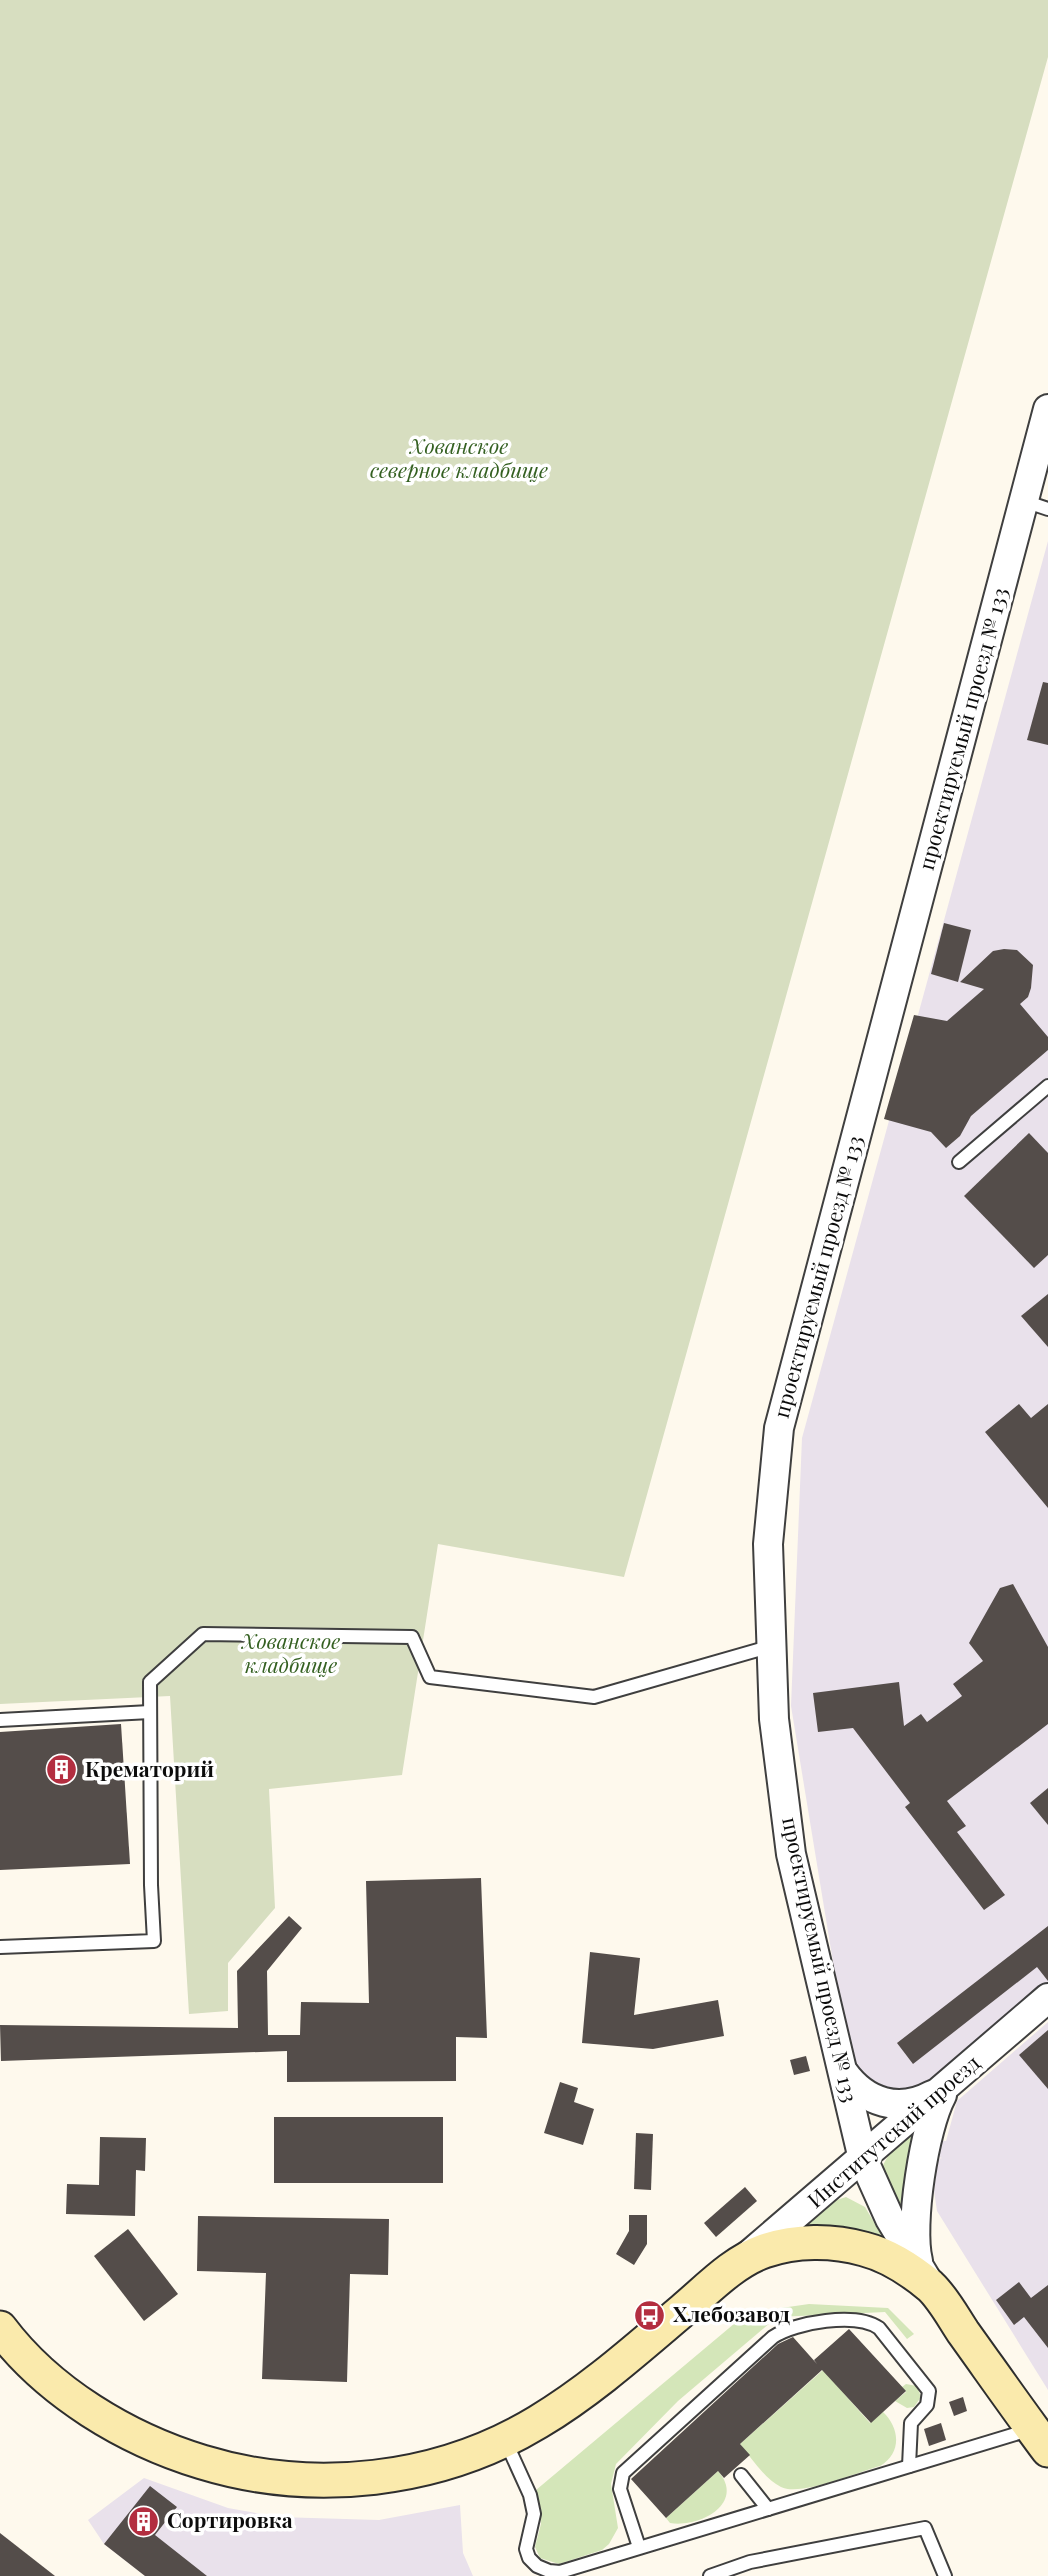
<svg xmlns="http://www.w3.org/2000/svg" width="1048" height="2576" font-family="'Playfair Display',serif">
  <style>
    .industrial { fill: #e9e1eb }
    .green { fill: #d4e6b9 }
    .cemetery { fill: #d7dec0 }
    .building { fill: #544d4a }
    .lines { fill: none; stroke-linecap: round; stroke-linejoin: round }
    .service-casing { stroke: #3f3f3f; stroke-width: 16 }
    .tertiary-casing { stroke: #3f3f3f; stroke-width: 32 }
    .secondary-casing { stroke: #2e2e2e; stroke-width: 37 }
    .service { stroke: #fff; stroke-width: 12 }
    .tertiary { stroke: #fff; stroke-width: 28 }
    .secondary { stroke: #faeaac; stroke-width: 33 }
    .labels { text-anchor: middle; stroke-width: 7; stroke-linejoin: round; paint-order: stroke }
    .park-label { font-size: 21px; font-style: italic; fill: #346021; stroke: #fff }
    .street-label { font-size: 21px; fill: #0c0c0c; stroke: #fff }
    .poi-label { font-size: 21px; font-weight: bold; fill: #0c0c0c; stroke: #fff; text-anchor: start }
  </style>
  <rect width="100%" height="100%" fill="#fef9ed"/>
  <g class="industrial">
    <polygon points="1048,541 1048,1987 940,2081 888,2096 857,2076 852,2060 834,1968 791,1706 802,1438"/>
    <polygon points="1048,2022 1048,2390 937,2211 934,2191 938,2159 942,2158 939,2157 942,2141 946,2141 957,2101"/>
    <polygon points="144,2478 228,2508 278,2517 379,2520 460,2505 463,2553 473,2576 145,2576 104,2544 88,2520"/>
  </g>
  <g class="green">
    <polygon points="923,2124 905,2213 889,2189 883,2165 893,2147"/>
    <polygon points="846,2197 865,2207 885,2241 800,2228 828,2203"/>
    <polygon points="809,2304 888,2308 914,2334 907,2339 885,2312 777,2317 678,2401 616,2464 611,2484 618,2528 609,2544 602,2550 559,2564 540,2558 535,2547 541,2524 536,2490 747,2313"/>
    <path d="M 823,2370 L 870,2423 L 883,2412 C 900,2428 902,2453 880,2466 C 858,2472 800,2497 781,2487 C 765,2479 751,2458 740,2444 Z"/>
    <polygon points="906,2384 917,2386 921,2397 914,2407 907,2408 895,2401 906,2392 902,2387"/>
    <path d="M 718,2471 C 746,2503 700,2528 670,2523 L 666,2518 Z"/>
  </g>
  <polygon class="cemetery" points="0,0 1048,0 1048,57 624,1577 438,1544 402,1775 269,1789 275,1908 228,1963 228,2011 189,2014 170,1696 0,1704"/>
  <g class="building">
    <polygon points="1043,682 1048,683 1048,745 1027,740"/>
    <polygon points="944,923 971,930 958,982 931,974"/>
    <polygon points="1004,949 1017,950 1033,965 1031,988 1028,997 1020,1004 1048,1037 1048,1050 971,1116 960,1136 946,1148 931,1132 884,1119 914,1015 947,1021 984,989 960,982 993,951"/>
    <polygon points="1029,1133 1048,1153 1048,1255 1034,1268 964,1196"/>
    <polygon points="1048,1294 1048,1347 1021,1316"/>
    <polygon points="1019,1404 1031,1418 1048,1404 1048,1508 985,1432"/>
    <polygon points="1013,1584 1048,1647 1048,1724 947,1801 966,1826 957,1832 1005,1895 984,1910 905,1807 910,1803 853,1728 818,1732 813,1693 899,1682 904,1726 921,1714 927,1722 962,1696 953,1684 983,1661 969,1643 1000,1588"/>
    <polygon points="121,1724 130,1864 0,1870 0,1732"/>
    <polygon points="1048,1788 1048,1825 1030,1803"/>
    <polygon points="481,1878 487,2038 456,2037 456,2081 287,2082 287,2051 1,2061 0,2025 238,2028 237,1971 289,1916 302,1928 267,1971 268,2035 300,2035 301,2002 369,2003 366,1881"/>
    <polygon points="1048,1926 1048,1981 1037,1967 913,2064 897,2043"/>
    <polygon points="590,1952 640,1958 634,2015 718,2000 724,2036 653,2049 582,2043"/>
    <polygon points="1048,2030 1048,2089 1019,2055"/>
    <polygon points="806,2056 810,2071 794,2075 790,2060"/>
    <polygon points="560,2082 578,2088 574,2102 594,2109 583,2145 544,2133"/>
    <rect x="274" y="2117" width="169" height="66"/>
    <polygon points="636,2133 653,2134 651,2190 634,2189"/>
    <polygon points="100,2137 146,2138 145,2171 136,2170 135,2216 66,2214 67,2184 99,2185"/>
    <polygon points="745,2187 757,2201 716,2237 704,2223"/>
    <polygon points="629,2215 647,2215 647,2244 634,2265 616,2254 629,2231"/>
    <polygon points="198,2216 389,2219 388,2275 350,2274 347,2382 262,2379 266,2273 197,2271"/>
    <polygon points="128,2229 178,2294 144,2321 94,2256"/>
    <polygon points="1019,2282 1031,2298 1048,2285 1048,2348 1024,2317 1014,2325 996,2300"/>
    <polygon points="849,2329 906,2391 871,2423 822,2370 740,2444 750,2455 724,2478 718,2471 666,2518 631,2479 778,2344 793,2337 817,2364 814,2360"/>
    <polygon points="963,2397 967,2411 954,2416 949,2402"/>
    <polygon points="941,2423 946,2440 929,2446 924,2429"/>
    <polygon points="150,2486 177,2507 155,2535 207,2576 145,2576 104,2544"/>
    <polygon points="0,2533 55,2576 0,2576"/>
  </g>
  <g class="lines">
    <defs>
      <g id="service">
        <polyline points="1024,501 1048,509"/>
        <polyline points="959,1162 1048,1086"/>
        <polyline points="0,1720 150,1712"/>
        <polyline points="0,1947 154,1941 151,1885 150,1682 203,1634 412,1637 430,1677 594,1697 772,1646"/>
        <polyline points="505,2440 530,2495 534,2514 526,2549 529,2558 537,2566 549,2571 560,2572 1032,2429"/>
        <polyline points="741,2475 768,2509"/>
        <path d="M 639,2547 L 620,2489 L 623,2473 L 773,2337 C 796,2322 856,2312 879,2328 L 929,2391 L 927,2405 L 911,2423 L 909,2466"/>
        <polyline points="710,2576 750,2562 925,2528 945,2576"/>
      </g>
      <g id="tertiary">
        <path d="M 844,2073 C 866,2103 899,2113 932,2095"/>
        <polyline points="750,2254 1048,1998"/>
        <path d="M 918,2261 C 909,2225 924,2128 942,2095"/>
        <polyline points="929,2283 890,2219 863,2159 791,1854 774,1719 768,1544 779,1428 1048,409"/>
      </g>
      <path id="secondary" d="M 0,2328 C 48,2392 126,2439 202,2462 C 313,2496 439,2482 538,2422 C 590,2391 637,2349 683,2310 C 708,2289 733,2262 764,2251 C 796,2240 832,2240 864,2249 C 887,2255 912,2271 930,2286 C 943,2298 953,2317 963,2332 C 991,2371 1019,2411 1048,2450"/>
    </defs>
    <use href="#service" class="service-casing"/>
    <use href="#tertiary" class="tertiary-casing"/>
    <use href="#secondary" class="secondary-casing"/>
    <use href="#service" class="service"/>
    <use href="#tertiary" class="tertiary"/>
    <use href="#secondary" class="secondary"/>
  </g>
  <defs>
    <symbol id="building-disc" viewBox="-11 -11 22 22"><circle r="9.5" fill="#b32e40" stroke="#fff"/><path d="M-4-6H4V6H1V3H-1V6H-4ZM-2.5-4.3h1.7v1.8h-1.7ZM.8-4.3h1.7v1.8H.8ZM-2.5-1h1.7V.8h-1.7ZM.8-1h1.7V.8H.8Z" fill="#fff"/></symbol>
    <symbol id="bus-disc" viewBox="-11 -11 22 22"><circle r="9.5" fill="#b32e40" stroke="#fff"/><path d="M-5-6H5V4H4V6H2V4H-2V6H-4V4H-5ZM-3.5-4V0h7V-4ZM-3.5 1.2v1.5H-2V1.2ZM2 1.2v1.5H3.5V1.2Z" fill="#fff"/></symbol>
  </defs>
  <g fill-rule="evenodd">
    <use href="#building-disc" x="44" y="1752" width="35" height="35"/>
    <use href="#bus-disc" x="632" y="2298" width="35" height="35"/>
    <use href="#building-disc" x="126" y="2504" width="35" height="35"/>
  </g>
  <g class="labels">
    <g class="park-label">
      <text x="459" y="454">Хованское<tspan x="459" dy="24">северное кладбище</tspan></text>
      <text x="291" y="1649">Хованское<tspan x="291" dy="24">кладбище</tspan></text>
    </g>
    <g class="street-label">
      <text transform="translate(964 729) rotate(-75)" y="7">проектируемый проезд № 133</text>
      <text transform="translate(819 1277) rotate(-75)" y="7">проектируемый проезд № 133</text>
      <text transform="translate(819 1960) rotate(78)" y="7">проектируемый проезд № 133</text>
      <text transform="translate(894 2132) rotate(-41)" y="7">Институтский проезд</text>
    </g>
    <g class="poi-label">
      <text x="85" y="1777">Крематорий</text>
      <text x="673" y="2322">Хлебозавод</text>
      <text x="167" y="2528">Сортировка</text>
    </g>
  </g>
</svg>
